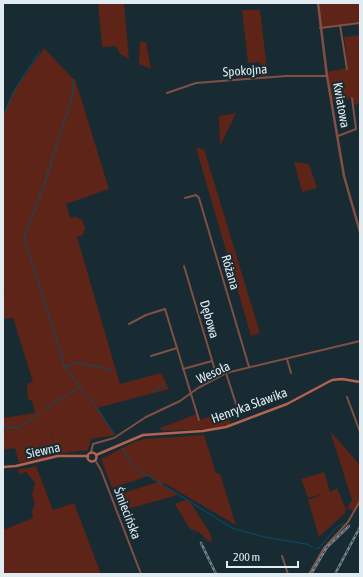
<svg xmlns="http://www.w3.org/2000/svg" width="363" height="577" font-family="'Asap Condensed',sans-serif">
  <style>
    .green { fill: #5d2417 }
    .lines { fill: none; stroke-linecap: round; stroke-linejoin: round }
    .stream { stroke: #05506a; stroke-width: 1 }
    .minor { stroke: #814f43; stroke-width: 2 }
    .tertiary { stroke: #814f43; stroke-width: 2.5 }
    .secondary { stroke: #b26351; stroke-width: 2.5 }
    .rail-casing { stroke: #77868d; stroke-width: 2.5 }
    .rail { stroke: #182a32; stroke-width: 1; stroke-dasharray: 3; stroke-linecap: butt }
    .labels { text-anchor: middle; stroke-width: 4; stroke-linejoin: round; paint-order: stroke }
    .street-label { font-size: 13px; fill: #e1ecf2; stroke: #182a32 }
  </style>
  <rect width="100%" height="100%" fill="#182a32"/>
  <g class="green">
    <polygon points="98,3 124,3 129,59 120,54 116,46 102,47"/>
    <polygon points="318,3 360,3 360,104 353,105 352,98 334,101 331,100 326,72 348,68 344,37 359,35 358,23 321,27"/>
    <polygon points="242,10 260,10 268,78 262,78 260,62 248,63"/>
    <polygon points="140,42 146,42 151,69 139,64"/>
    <polygon points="44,48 76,82 109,189 66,204 70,218 76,217 82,220 85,228 83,235 77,237 120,384 161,373 169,389 97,408 115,435 91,439 88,450 58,454 47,422 58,456 19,463 15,448 3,450 3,434 5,433 3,418 35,413 32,400 29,400 28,398 27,384 33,382 13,318 3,319 3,292 5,291 3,285 3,116 14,91"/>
    <polygon points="236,113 220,146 219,116"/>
    <polygon points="196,148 204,149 260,333 251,336"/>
    <polygon points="294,162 309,164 317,188 302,192"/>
    <polygon points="227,411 231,425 214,429 162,431 160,428 197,414 199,420"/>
    <polygon points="330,431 360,465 360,501 354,511 347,508 352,500"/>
    <polygon points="204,435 216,473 220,474 236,525 164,483 162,485 178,495 120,511 114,496 158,482 148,476 112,488 101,459 134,442 144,439"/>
    <polygon points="36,466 53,510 74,503 101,574 3,574 3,530 33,518 32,510 35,504 32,495 35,483 26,472 20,474 17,470"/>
    <polygon points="324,472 330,492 337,488 346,509 345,513 319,537 308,500 323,494 308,498 301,479"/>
    <polygon points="186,500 190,502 210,533 212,541 209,542 199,532 190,529 175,504"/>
  </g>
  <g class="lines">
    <g class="stream">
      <polyline points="74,79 72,98 43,188 24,237 65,367 80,387"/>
      <polyline points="3,116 14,91 40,51"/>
      <polyline points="65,367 77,362 111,370"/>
      <polyline points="153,392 164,384"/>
      <polyline points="45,409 80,387 97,408 115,435"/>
      <polyline points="3,427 19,428 39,413"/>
      <path d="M 122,448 C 129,459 135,472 149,476 L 232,528 L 264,537 L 306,544 L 313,547"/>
      <polyline points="316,548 318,549 337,527 343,524"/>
    </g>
    <g class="minor">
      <polyline points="340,25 347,69"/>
      <polyline points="320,28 360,23"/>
      <polyline points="167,93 196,83 286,76 327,76"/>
      <polyline points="338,136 356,129 352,98"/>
      <polyline points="185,198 196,195 199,198 249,367"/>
      <polyline points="184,266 217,377"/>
      <polyline points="129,324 146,315 165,309 199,420"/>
      <polyline points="151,356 177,348"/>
      <polyline points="287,359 291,373"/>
      <polyline points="183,369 212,361"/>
      <polyline points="226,373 236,404"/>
      <polyline points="347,397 360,432"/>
      <polyline points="91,452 93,444 114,438 146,417 180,401 198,388 226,373 360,341"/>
      <polyline points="95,460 101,470 141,574"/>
      <polyline points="282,556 288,574"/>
      <polyline points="309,574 324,548 348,522 360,501"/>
    </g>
    <polyline class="tertiary" points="318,3 327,76 344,176 360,232"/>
    <g class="secondary">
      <circle cx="92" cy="457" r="4.5"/>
      <polyline points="96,455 143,435 203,431 226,427 287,404 332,380 342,379 360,382"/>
      <polyline points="3,467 16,466 58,456 88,456"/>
    </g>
    <defs>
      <g id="rail">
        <polyline points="201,543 216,574"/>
        <polyline points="311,574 327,547 349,526"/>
        <polyline points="335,574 360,527"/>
      </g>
    </defs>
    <use href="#rail" class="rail-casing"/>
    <use href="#rail" class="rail"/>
  </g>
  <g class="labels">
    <g class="street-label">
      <text transform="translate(245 70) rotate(-4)" y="5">Spokojna</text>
      <text transform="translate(342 105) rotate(80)" y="5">Kwiatowa</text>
      <text transform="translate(231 272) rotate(74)" y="5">Różana</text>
      <text transform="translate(210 319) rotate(74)" y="5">Dębowa</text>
      <text transform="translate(213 372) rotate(-25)" y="5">Wesoła</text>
      <text transform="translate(249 405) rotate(-20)" y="5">Henryka Sławika</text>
      <text transform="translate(43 450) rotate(-12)" y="5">Siewna</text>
      <text transform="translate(128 513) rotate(69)" y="5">Śmiecińska</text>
    </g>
  </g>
  <rect width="363" height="577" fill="none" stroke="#e1ecf2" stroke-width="8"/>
  <path d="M227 561v6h71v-6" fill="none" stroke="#e1ecf2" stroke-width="2"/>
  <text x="233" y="561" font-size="12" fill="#e1ecf2" stroke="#182a32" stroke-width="3" paint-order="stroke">200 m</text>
</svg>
